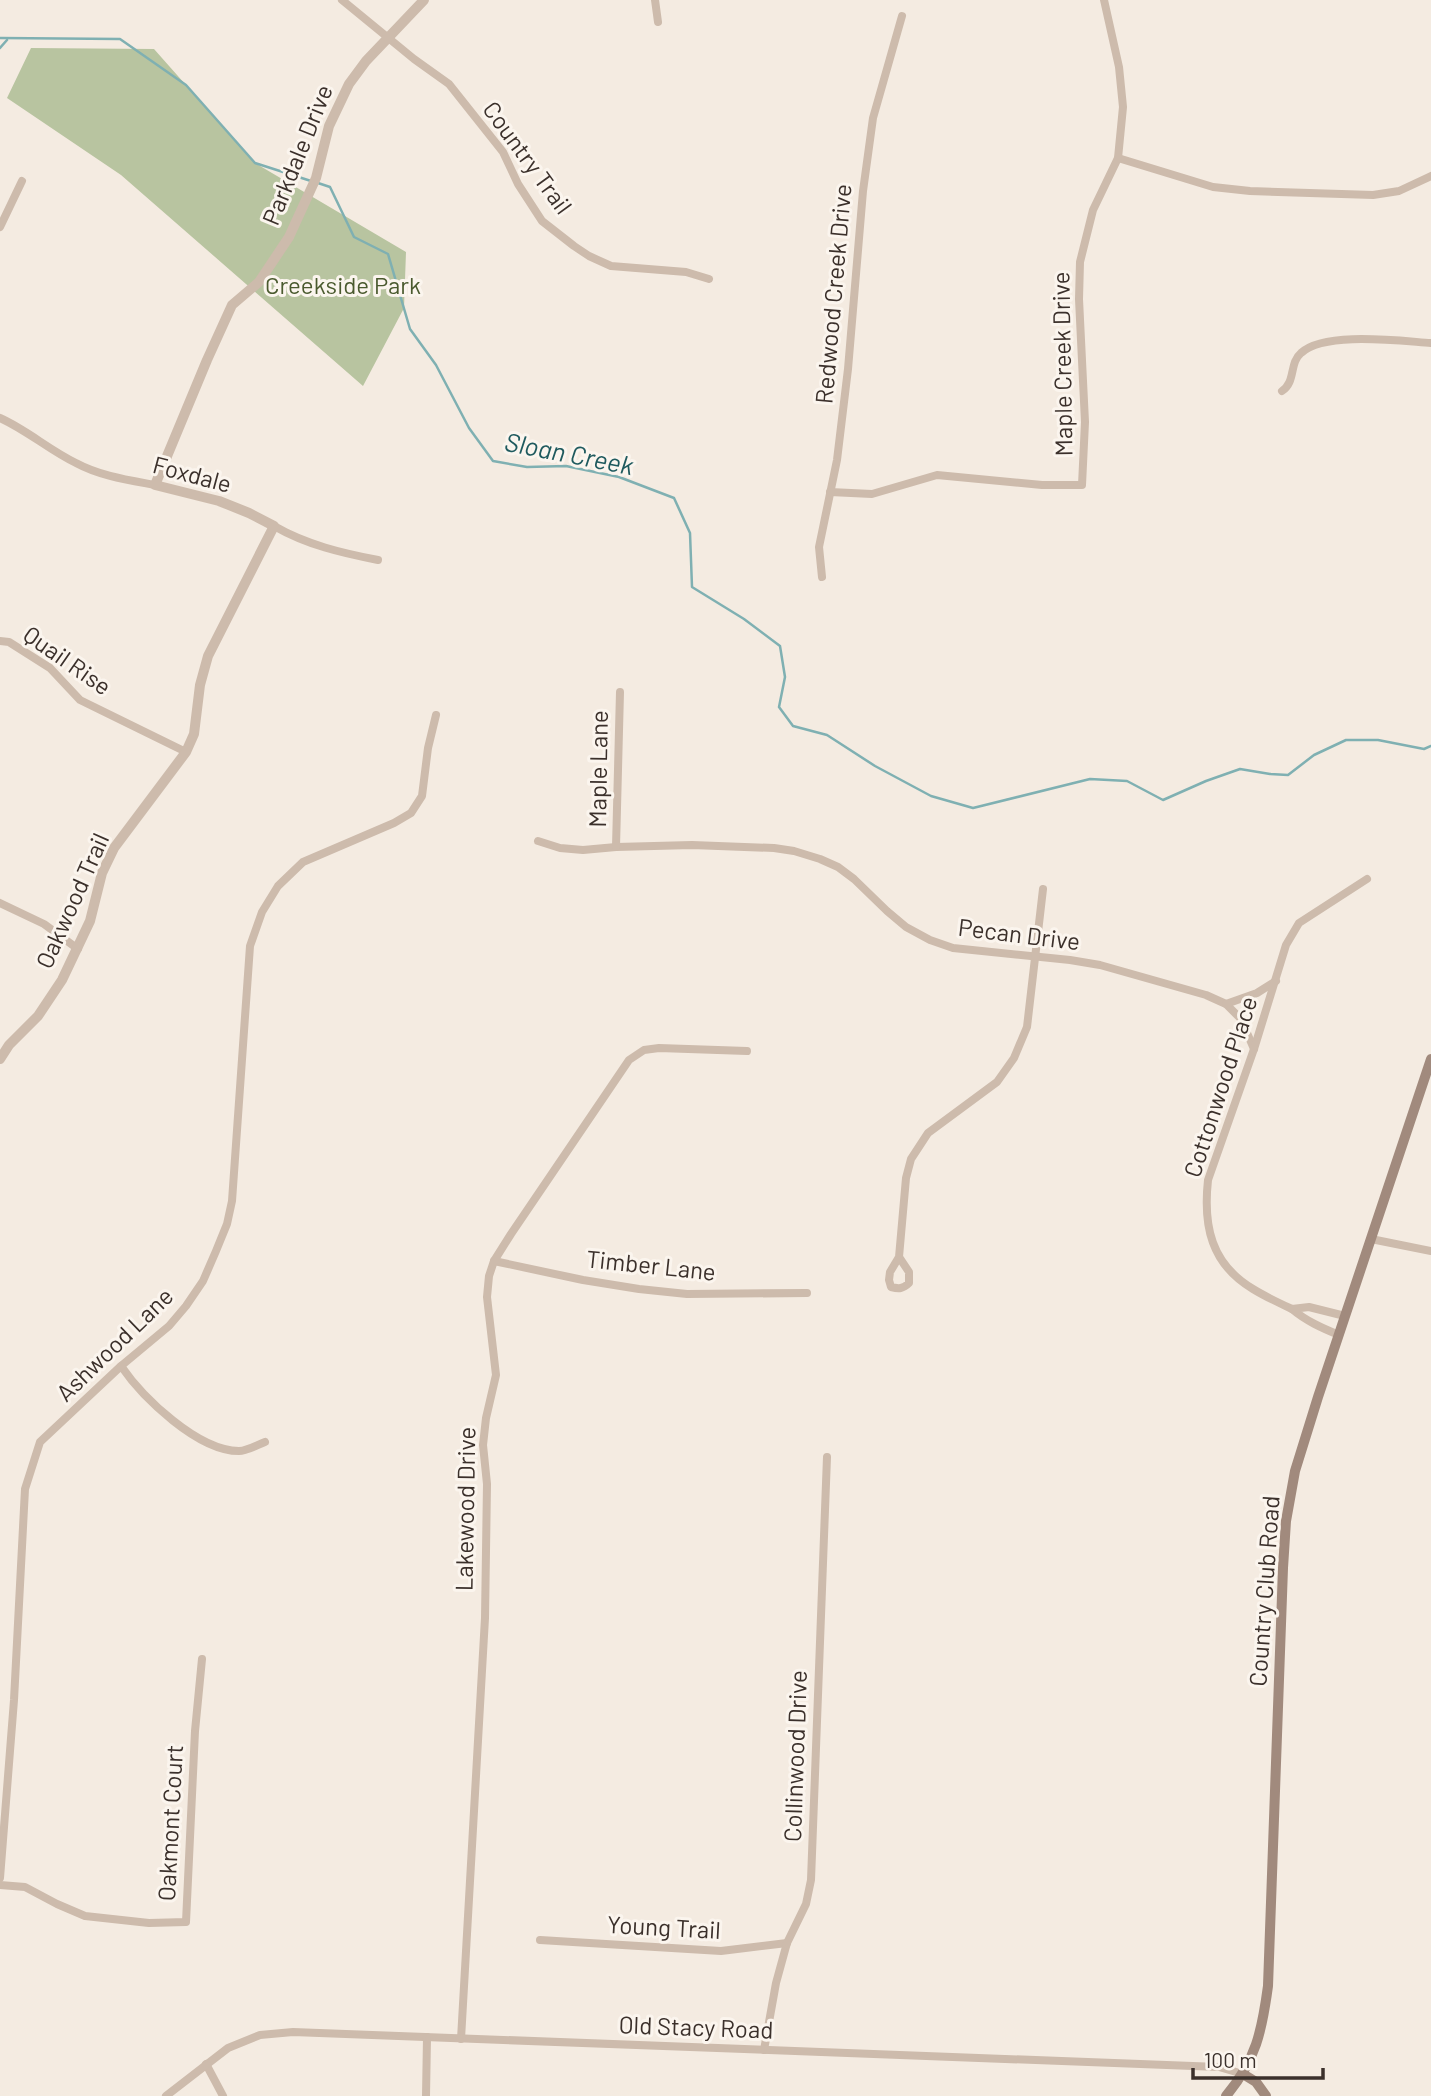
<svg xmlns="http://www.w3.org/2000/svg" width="1431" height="2096" font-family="Barlow,sans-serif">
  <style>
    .green { fill: #b8c4a0 }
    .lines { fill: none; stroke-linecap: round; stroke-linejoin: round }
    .stream { stroke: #7fb0b2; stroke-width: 2.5 }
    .minor { stroke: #cdbbac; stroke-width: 8 }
    .tertiary { stroke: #cdbbac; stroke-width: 10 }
    .secondary { stroke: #a18a7d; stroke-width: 10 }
    .labels { text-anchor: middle; stroke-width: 6; stroke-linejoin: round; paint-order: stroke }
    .street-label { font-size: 24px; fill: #3b302b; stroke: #fbf5ee }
    .park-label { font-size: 24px; fill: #4a5a2e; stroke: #fbf5ee }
    .water-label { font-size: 26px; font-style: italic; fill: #1f5a5e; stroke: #fbf5ee }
  </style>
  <rect width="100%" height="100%" fill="#f4ebe1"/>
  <polygon class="green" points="31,48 154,49 255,163 406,252 404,308 363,386 121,175 7,98"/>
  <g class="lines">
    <g class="stream">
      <polyline points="0,38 120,39 186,85 255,163 311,181"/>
      <polyline points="0,48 7,40"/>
      <polyline points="318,183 330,187 354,237 388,254 410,329 436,365 469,428 493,461 527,467 566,466 619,477 674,498 690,533 692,587 744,619 780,646 785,677 779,707 793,726 827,735 875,766 931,796 973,808 1090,779 1127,781 1163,800 1206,781 1240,769 1270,774 1288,775 1314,755 1346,740 1378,740 1424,749 1431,746"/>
    </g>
    <g class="minor">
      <polyline points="342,0 414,59 449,84 503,152 518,184 542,221 574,246 589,256 611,266 686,272 709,279"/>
      <polyline points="655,0 658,22"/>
      <polyline points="1118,158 1213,187 1250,191 1373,195 1399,191 1431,176"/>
      <polyline points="0,227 22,181"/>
      <path d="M 1282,391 C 1296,382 1289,363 1301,353 C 1324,331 1400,341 1431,343"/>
      <path d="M 0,418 C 27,430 49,450 76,463 C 100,476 128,480 155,485"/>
      <polyline points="830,492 872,494 937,475 1042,485 1082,485 1085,422 1079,299 1080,262 1093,210 1118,158 1123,107 1119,67 1104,0"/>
      <path d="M 274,526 C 307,545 342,553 378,560"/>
      <polyline points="822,577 819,547 837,460 848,369 863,191 873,118 902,16"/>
      <polyline points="0,641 9,642 50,668 80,700 186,752"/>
      <polyline points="538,841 560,848 583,850 616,847 692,845 774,848 794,851 820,859 838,867 854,879 887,911 906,927 930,940 953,948 1070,960 1100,965 1206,995 1226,1004 1241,1019 1254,1049"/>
      <polyline points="616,847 620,692"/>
      <polyline points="0,903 44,924 78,949"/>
      <polyline points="1226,1004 1257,993 1276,981"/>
      <polyline points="1371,1239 1431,1251"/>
      <path d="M 899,1257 L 909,1272 L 909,1283 C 903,1289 899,1289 891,1287 L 889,1280 L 890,1272 L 899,1257 L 906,1178 L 911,1159 L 928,1133 L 997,1082 L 1014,1058 L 1027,1027 L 1043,889"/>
      <polyline points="494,1261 583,1280 639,1289 687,1294 807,1293"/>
      <path d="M 1292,1309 C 1279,1303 1266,1297 1253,1289 C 1211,1264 1203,1226 1208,1180 L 1254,1049 L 1286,945 L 1299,923 L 1367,879"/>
      <path d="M 1339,1335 C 1322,1328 1306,1321 1292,1309 L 1309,1307 L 1345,1316"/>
      <path d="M 121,1366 C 143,1398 198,1451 239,1451 C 247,1451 257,1445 265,1442"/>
      <polyline points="0,1878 14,1700 25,1489 40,1442 121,1366 169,1326 186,1306 203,1281 216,1251 227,1224 232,1201 250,946 262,912 278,886 303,862 394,823 411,813 422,796 428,748 436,715"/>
      <polyline points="0,1885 25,1887 57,1904 85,1916 149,1923 186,1922 195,1731 202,1659"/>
      <polyline points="540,1940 721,1951 787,1943"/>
      <polyline points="461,2039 485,1618 487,1484 483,1445 486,1418 496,1375 487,1297 489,1276 494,1261 511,1234 629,1060 644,1050 659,1048 747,1051"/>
      <polyline points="764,2050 776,1983 787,1943 806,1904 811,1880 827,1457"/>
      <polyline points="206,2064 223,2096"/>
      <polyline points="166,2096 228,2048 260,2035 293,2032 1219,2067 1243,2074"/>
      <polyline points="426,2096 427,2037"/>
    </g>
    <polyline class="tertiary" points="0,1059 9,1045 38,1016 62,980 90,921 102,873 114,848 186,752 194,734 200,685 208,656 274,526 249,513 219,501 155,485 207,360 232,305 259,282 289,237 316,178 329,126 349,84 366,61 424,0"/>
    <g class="secondary">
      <polyline points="1243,2074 1256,2082 1266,2096"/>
      <path d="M 1226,2096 C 1256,2060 1262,2031 1268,1986 L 1283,1568 L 1286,1521 L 1295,1471 L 1318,1397 L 1431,1059"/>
    </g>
  </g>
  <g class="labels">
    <g class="street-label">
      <text transform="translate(298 155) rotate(-68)" y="8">Parkdale Drive</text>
      <text transform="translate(527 158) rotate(54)" y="8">Country Trail</text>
      <text transform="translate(834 294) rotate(-85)" y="8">Redwood Creek Drive</text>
      <text transform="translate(1063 364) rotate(-91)" y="8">Maple Creek Drive</text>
      <text transform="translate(192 475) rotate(15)" y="8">Foxdale</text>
      <text transform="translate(67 661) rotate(35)" y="8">Quail Rise</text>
      <text transform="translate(599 769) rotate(-89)" y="8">Maple Lane</text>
      <text transform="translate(73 901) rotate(-66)" y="8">Oakwood Trail</text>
      <text transform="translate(1019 935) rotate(7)" y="8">Pecan Drive</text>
      <text transform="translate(1221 1087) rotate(-72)" y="8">Cottonwood Place</text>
      <text transform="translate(651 1266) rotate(6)" y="8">Timber Lane</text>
      <text transform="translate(115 1345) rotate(-44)" y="8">Ashwood Lane</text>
      <text transform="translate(466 1509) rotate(-89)" y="8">Lakewood Drive</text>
      <text transform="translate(1265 1591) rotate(-86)" y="8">Country Club Road</text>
      <text transform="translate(796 1756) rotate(-88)" y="8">Collinwood Drive</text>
      <text transform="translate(171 1823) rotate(-87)" y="8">Oakmont Court</text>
      <text transform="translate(664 1928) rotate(3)" y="8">Young Trail</text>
      <text transform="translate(696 2028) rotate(2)" y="8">Old Stacy Road</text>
    </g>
    <g class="park-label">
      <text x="343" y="294">Creekside Park</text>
    </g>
    <g class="water-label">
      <text transform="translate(569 454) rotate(11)" y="9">Sloan Creek</text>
    </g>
  </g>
  <path d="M1193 2068v10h130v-10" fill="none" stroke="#3b302b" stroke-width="3.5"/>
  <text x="1204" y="2068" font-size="21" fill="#3b302b" stroke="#fbf5ee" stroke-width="5" paint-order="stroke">100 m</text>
</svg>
